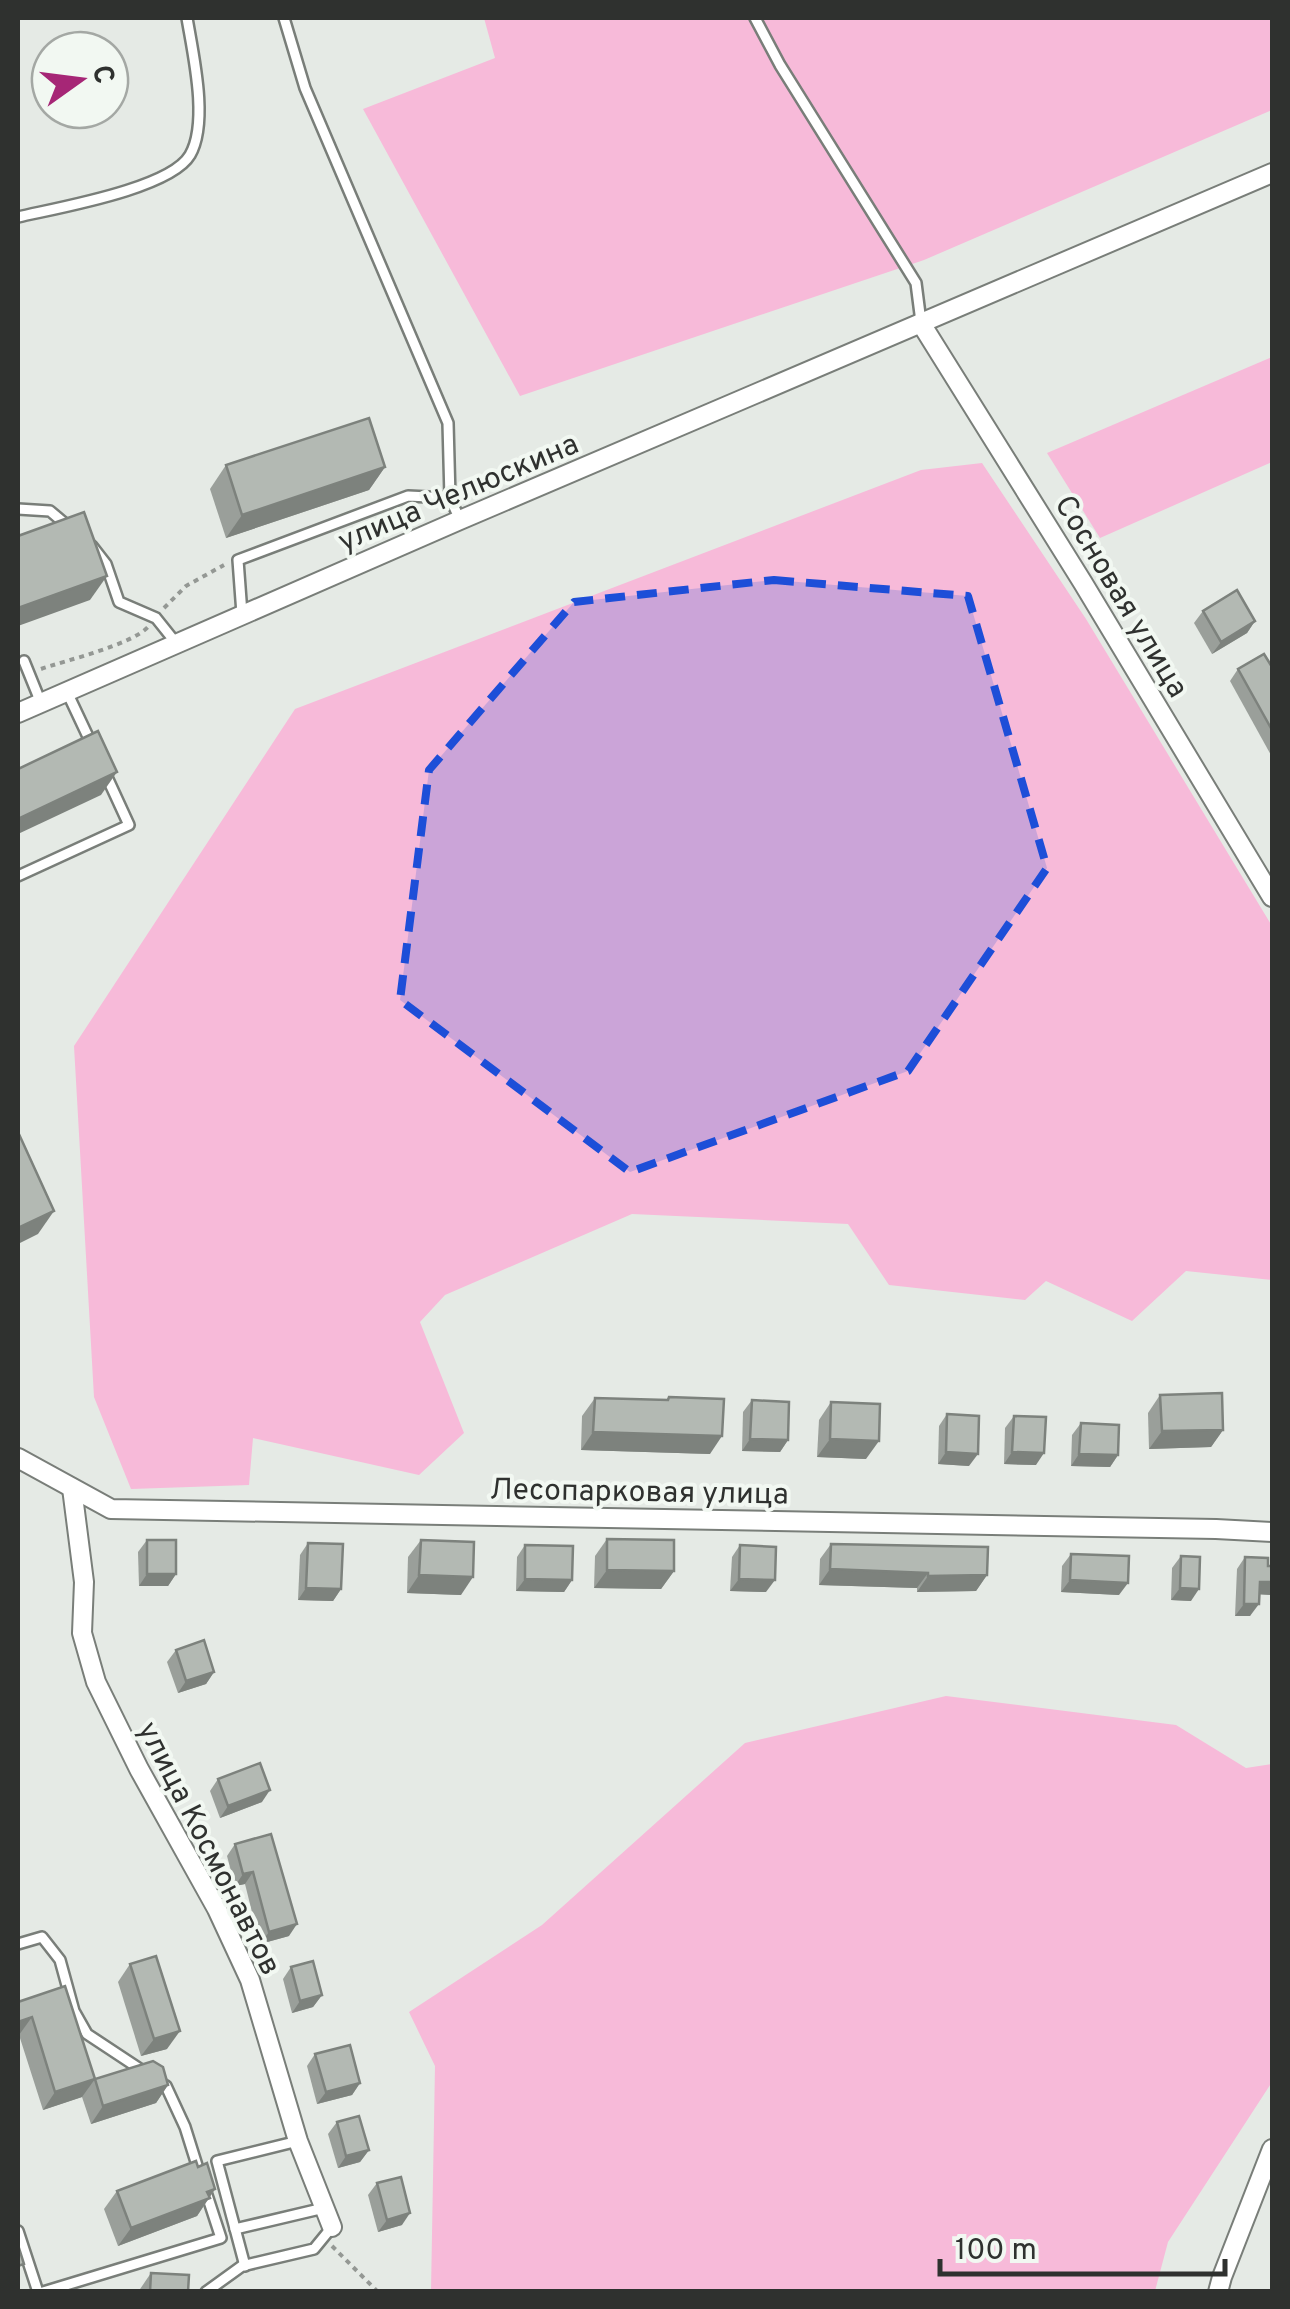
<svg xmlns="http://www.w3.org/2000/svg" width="1290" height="2309" font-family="Overpass,sans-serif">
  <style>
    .green { fill: #f7bad9 }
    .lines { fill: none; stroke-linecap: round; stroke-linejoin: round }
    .lane-casing { stroke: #797e79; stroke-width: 14 }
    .street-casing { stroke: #797e79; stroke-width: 22 }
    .path { stroke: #949894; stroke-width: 4; stroke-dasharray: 5 5; stroke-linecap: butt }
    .lane { stroke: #fff; stroke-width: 9 }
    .street { stroke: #fff; stroke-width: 18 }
    .wall { fill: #9a9f9a }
    .shaded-wall { fill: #7d827d }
    .building { fill: #b3b9b3; stroke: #7d827d; stroke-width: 2.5 }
    .marked { fill: #1d4ed8; fill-opacity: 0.2; stroke: #1d4ed8; stroke-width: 8; stroke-dasharray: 20 12; stroke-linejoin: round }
    .labels { text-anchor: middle; stroke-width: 8; stroke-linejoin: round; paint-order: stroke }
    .street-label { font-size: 30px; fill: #2f312f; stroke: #f2f8f2 }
  </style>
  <rect width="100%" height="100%" fill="#e5eae5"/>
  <g class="green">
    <polygon points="484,18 1272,18 1272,110 924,260 520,396 363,109 495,58"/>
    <polygon points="1272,357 1272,462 1100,538 1047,453"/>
    <polygon points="982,463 1086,619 1272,926 1272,1280 1186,1271 1132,1321 1046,1281 1025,1300 889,1285 848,1224 632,1214 445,1295 420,1322 464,1433 419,1475 253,1438 249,1485 131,1489 94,1397 74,1046 295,709 921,470"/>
    <polygon points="946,1696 1176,1725 1246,1768 1272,1764 1272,2082 1168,2242 1155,2291 431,2291 435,2066 409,2012 542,1925 745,1743"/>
  </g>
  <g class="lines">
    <defs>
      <g id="lane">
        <polyline points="284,18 305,88 448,423 450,498 460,520"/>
        <polyline points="755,18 780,65 916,283 921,322"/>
        <path d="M 18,217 C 56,208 170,189 190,155 C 209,122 193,54 187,18"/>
        <polyline points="18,509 50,511 69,527"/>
        <polyline points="92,546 106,564 119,602 156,618 176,643"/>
        <polyline points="242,614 238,560 408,496 450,498"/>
        <polyline points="24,661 41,703"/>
        <polyline points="67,692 91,743"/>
        <polyline points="18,876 129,825 106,775"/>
        <polyline points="18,1944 42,1937 60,1960 74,2011 87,2034 143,2071"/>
        <polyline points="161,2083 166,2086 185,2127 201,2178"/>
        <polyline points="235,2229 324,2208"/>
        <polyline points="18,2231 38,2292"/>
        <polyline points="245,2266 217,2161 298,2141"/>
        <polyline points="43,2292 221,2238 206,2192"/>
        <polyline points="206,2292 242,2266 314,2249 332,2227"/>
      </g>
      <g id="street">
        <polyline points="922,325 1083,583 1272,897"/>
        <polyline points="18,713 460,520 1272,173"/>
        <polyline points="18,1458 111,1509 1216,1529 1272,1532"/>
        <polyline points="72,1488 84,1582 82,1633 96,1682 139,1769 217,1909 250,1980 298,2141 332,2227"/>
        <polyline points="1218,2292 1222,2277 1272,2149"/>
      </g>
    </defs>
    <use href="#lane" class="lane-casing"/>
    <use href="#street" class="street-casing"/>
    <g class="path">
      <polyline points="164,608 186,586 224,565"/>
      <path d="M 41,669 C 67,660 131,645 148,627"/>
      <polyline points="332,2246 378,2292"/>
    </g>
    <use href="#lane" class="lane"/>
    <use href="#street" class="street"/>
  </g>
  <g class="wall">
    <polygon points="226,465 385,467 369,490 226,538 210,489"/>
    <polygon points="1203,611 1255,621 1247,633 1212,654 1194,623"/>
    <polygon points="1272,667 1272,757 1230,681 1238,669"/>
    <polygon points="1160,1395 1223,1430 1211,1447 1149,1449 1148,1413"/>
    <polygon points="669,1397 710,1454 581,1450 582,1416 595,1398 666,1400"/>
    <polygon points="752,1400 788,1440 780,1452 742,1451 743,1412"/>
    <polygon points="831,1402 866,1459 817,1457 819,1420"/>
    <polygon points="947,1414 969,1466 938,1464 939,1426"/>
    <polygon points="1014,1416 1036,1465 1004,1464 1005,1428"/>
    <polygon points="1081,1423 1118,1455 1110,1467 1071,1466 1072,1435"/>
    <polygon points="607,1539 674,1571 661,1589 594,1588 595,1556"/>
    <polygon points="147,1540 176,1574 168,1586 139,1586 138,1552"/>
    <polygon points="421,1540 461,1595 407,1593 408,1557"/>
    <polygon points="308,1543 341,1589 333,1601 298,1600 300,1555"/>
    <polygon points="831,1544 987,1575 976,1591 917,1592 917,1588 819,1585 820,1559"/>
    <polygon points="525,1545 572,1580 564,1592 516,1591 517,1557"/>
    <polygon points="740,1545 766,1592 730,1591 732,1557"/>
    <polygon points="1071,1554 1119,1595 1061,1592 1062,1566"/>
    <polygon points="1181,1556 1191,1601 1171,1600 1172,1568"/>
    <polygon points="1245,1557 1268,1566 1272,1595 1259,1594 1250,1616 1235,1616 1237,1569"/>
    <polygon points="176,1650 214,1672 206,1684 178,1693 167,1662"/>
    <polygon points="218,1779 262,1802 220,1818 210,1791"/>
    <polygon points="271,1834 289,1936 260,1944 245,1884 235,1886 227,1856 235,1844"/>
    <polygon points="130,1964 167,2049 141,2056 118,1982"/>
    <polygon points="291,1967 322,1995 313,2007 292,2013 283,1979"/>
    <polygon points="18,2002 95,2079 168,2085 156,2103 91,2124 82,2097 43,2110 19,2035"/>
    <polygon points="315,2054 360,2083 352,2095 317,2104 307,2066"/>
    <polygon points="337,2122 369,2150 360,2162 338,2168 328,2134"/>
    <polygon points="198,2167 215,2189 197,2216 118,2246 104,2209 117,2191"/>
    <polygon points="377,2183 402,2225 378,2232 368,2195"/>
    <polygon points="151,2273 188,2292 138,2292"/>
  </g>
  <g class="shaded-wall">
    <polygon points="385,467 369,490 226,538 242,515"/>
    <polygon points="107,576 90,600 18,626 18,608"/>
    <polygon points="1255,621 1247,633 1212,654 1221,642"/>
    <polygon points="117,772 101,795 18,834 18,819"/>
    <polygon points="54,1211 38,1234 18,1244 18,1228"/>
    <polygon points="1223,1430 1211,1447 1149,1449 1162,1431"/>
    <polygon points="593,1432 722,1436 710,1454 581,1450"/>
    <polygon points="750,1439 788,1440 780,1452 742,1451"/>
    <polygon points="830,1439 879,1441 866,1459 817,1457"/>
    <polygon points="946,1452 978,1454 969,1466 938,1464"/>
    <polygon points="1012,1452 1044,1453 1036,1465 1004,1464"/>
    <polygon points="1079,1454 1118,1455 1110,1467 1071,1466"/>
    <polygon points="830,1569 928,1573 917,1588 819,1585"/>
    <polygon points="607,1570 674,1571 661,1589 594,1588"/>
    <polygon points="147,1574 176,1574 168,1586 139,1586"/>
    <polygon points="419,1575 473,1577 461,1595 407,1593"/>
    <polygon points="987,1575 976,1591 917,1592 928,1576"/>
    <polygon points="525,1579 572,1580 564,1592 516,1591"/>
    <polygon points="739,1579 775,1580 766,1592 730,1591"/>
    <polygon points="1070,1580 1128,1583 1119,1595 1061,1592"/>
    <polygon points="1260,1582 1272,1582 1272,1595 1251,1594"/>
    <polygon points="306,1588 341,1589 333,1601 298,1600"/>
    <polygon points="1180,1588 1199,1589 1191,1601 1171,1600"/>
    <polygon points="1244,1604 1259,1604 1250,1616 1235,1616"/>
    <polygon points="214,1672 206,1684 178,1693 186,1681"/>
    <polygon points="270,1790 262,1802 220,1818 228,1806"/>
    <polygon points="253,1872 245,1884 235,1886 243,1874"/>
    <polygon points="297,1924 289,1936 260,1944 269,1932"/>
    <polygon points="322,1995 313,2007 292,2013 300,2001"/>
    <polygon points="32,2017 19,2035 18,2036 18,2022"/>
    <polygon points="180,2031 167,2049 141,2056 154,2039"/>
    <polygon points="95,2079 82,2097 43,2110 55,2092"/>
    <polygon points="360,2083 352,2095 317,2104 326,2092"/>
    <polygon points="168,2085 156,2103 91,2124 103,2106"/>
    <polygon points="369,2150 360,2162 338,2168 346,2156"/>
    <polygon points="215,2189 197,2216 118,2246 131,2228"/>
    <polygon points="410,2213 402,2225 378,2232 387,2220"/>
  </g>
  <g class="building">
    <polygon points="369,418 385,467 242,515 226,465"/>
    <polygon points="84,512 107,576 18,608 18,536"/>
    <polygon points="1237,590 1255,621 1221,642 1203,611"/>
    <polygon points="1264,654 1272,667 1272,730 1238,669"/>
    <polygon points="98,731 117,772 18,819 18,769"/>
    <polygon points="18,1132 54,1211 18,1228"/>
    <polygon points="1222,1393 1223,1430 1162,1431 1160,1395"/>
    <polygon points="669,1397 724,1399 722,1436 593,1432 595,1398 668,1400"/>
    <polygon points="752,1400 789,1402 788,1440 750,1439"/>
    <polygon points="831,1402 880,1404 879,1441 830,1439"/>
    <polygon points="947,1414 979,1416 978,1454 946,1452"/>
    <polygon points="1014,1416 1046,1417 1044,1453 1012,1452"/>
    <polygon points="1081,1423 1119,1425 1118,1455 1079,1454"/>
    <polygon points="607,1539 674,1540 674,1571 607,1570"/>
    <rect x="147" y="1540" width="29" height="34"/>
    <polygon points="421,1540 474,1542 473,1577 419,1575"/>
    <polygon points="308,1543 343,1544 341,1589 306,1588"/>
    <polygon points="831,1544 988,1547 987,1575 928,1576 928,1573 830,1569"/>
    <polygon points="525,1545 573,1546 572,1580 525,1579"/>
    <polygon points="740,1545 776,1547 775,1580 739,1579"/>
    <polygon points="1071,1554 1129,1556 1128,1583 1070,1580"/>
    <polygon points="1181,1556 1200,1557 1199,1589 1180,1588"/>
    <polygon points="1245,1557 1268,1558 1268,1566 1272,1566 1272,1582 1260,1582 1259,1604 1244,1604"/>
    <polygon points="204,1640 214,1672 186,1681 176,1650"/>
    <polygon points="260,1763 270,1790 228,1806 218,1779"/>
    <polygon points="271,1834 297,1924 269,1932 253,1872 243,1874 235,1844"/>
    <polygon points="156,1956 180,2031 154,2039 130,1964"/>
    <polygon points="313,1961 322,1995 300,2001 291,1967"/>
    <polygon points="65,1986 95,2079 55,2092 32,2017 18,2022 18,2002"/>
    <polygon points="350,2045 360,2083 326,2092 315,2054"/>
    <polygon points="153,2061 163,2067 168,2085 103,2106 95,2079"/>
    <polygon points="359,2116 369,2150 346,2156 337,2122"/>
    <polygon points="196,2161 198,2167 207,2163 215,2189 207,2192 210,2198 131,2228 117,2191"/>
    <polygon points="401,2177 410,2213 387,2220 377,2183"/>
    <polygon points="18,2245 24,2264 18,2266"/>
    <polygon points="151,2273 189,2275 188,2292 150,2292"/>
  </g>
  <path class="marked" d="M 774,580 L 968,596 L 1047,868 L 908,1071 L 630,1172 L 400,1000 L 429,770 L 574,602 Z"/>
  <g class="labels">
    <g class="street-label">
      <text transform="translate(458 492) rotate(-23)" y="10">улица Челюскина</text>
      <text transform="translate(1122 596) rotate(59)" y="10">Сосновая улица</text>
      <text transform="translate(639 1491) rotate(1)" y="10">Лесопарковая улица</text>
      <text transform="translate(210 1848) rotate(63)" y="10">улица Космонавтов</text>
    </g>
  </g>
  <rect width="1290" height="2309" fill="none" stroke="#2f312f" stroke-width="40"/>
  <g transform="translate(80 80) rotate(76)"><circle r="48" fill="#f2f8f2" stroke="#a4a8a4" stroke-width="2.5"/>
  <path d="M0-8L18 38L0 25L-18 38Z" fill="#a62676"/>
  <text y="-15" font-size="28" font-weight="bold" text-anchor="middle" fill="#2f312f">С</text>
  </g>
  <path d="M940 2259v15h285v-15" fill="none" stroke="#2f312f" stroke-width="5"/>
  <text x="955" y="2259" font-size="30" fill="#2f312f" stroke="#f2f8f2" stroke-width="8" paint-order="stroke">100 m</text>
</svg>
